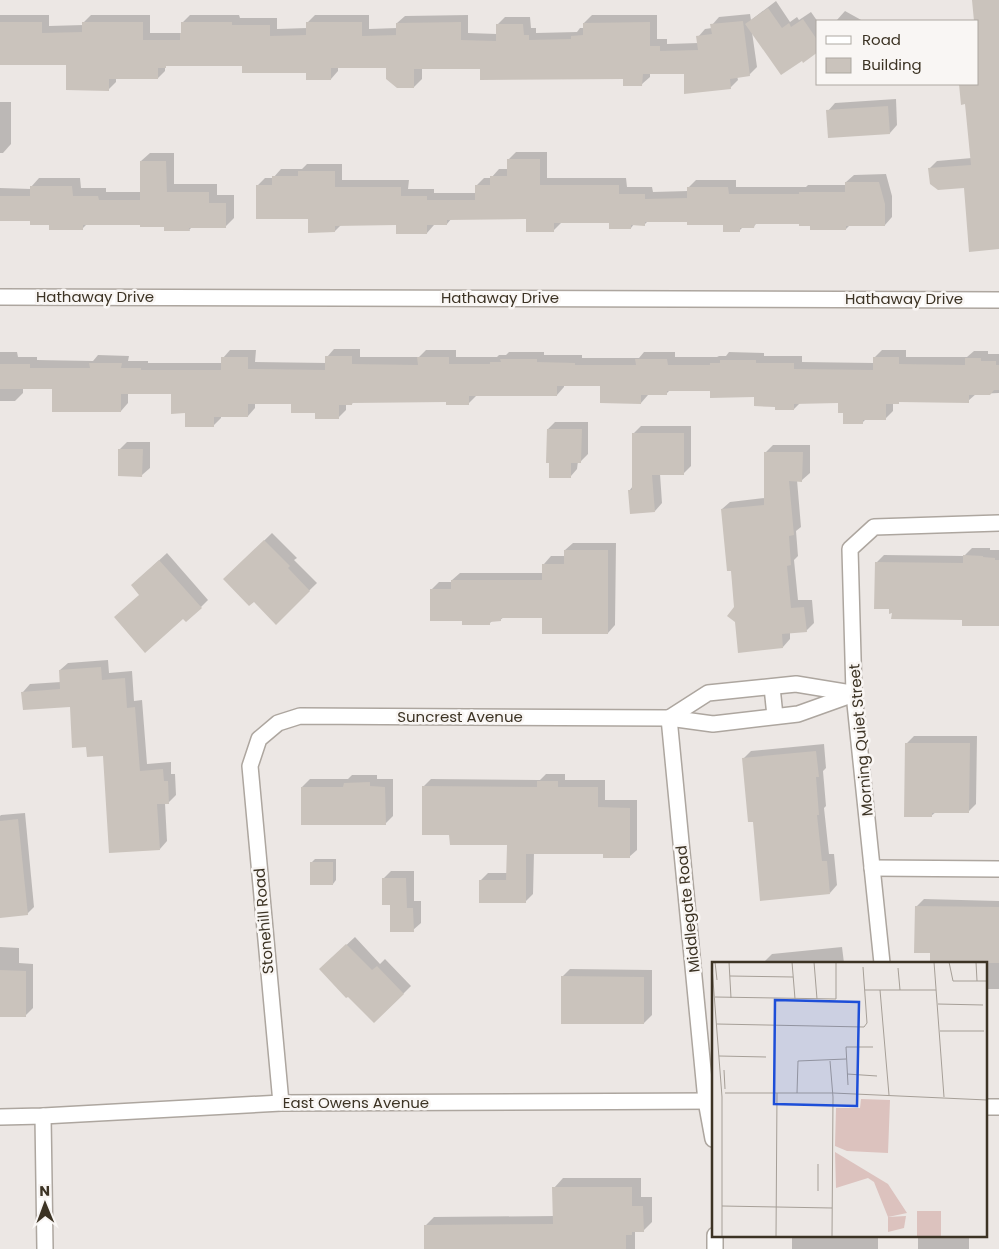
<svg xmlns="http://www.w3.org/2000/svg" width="999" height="1249" font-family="Poppins,sans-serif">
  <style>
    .shadow { fill: #0003 }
    .building { fill: #cac3bc }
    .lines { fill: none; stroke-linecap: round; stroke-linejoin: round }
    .minor-casing { stroke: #ada69f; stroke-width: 18 }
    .minor { stroke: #fff; stroke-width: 15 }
    .labels { text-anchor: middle; stroke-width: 5; stroke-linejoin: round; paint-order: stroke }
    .street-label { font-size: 15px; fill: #3c3324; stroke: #f9f6f4 }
    .inset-road { fill: none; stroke: #a69f97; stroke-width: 1 }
    .view { fill: #1d4ed8; fill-opacity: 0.15; stroke: #1d4ed8; stroke-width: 2.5 }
    .inset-edge { fill: none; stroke: #3c3324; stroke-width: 2.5 }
  </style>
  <rect width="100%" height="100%" fill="#ece7e4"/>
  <g class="shadow">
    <polygon points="974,0 999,0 999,248 965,186 929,169 937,161 972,158 967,103 962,103 960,84 978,84 978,63 979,62 978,21 976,21"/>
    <polygon points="776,1 790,22 797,17 799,20 811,12 818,22 818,51 752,32 757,67 749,75 737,76 738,80 730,88 685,73 650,73 650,77 642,84 624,77 482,67 422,67 422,79 414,87 387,67 338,67 338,71 331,79 307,71 244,64 167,65 165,67 165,71 158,78 116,78 116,82 108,90 67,64 0,64 0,15 49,15 49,26 83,25 83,23 91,15 150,15 150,33 181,33 183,22 190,15 239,15 240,18 277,18 277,29 307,28 307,23 315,15 369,15 369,29 397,28 397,23 405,16 468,15 468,33 497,34 497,25 505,17 530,17 531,28 536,28 536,33 577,32 580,28 584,28 584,23 592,15 657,15 657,39 667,39 667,44 698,43 698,37 705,29 712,28 712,25 719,17 750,14 751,20"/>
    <polygon points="845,11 863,21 836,21"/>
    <polygon points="896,99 897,125 890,133 828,111 835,103"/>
    <polygon points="0,102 11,102 11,144 3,153 0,153"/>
    <polygon points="516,152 547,152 547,178 626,178 627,187 652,187 653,192 688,191 688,188 696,180 736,180 736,187 806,187 808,185 846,185 846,182 854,175 886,174 892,196 892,217 885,225 850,225 846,229 801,223 757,223 754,226 743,227 740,230 724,224 688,221 648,221 645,224 634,224 631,228 610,222 561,221 561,223 553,231 527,218 452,218 447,224 434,225 427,233 397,224 342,224 335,231 310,218 258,185 265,178 273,178 281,169 302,169 307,164 342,164 342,180 409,180 408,189 434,189 434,193 476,193 476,186 484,178 491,178 499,169 508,169 508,160"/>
    <polygon points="150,153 174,153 174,184 217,184 217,195 234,195 234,218 225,227 192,227 189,230 165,225 141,224 87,224 83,228 51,224 31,220 0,220 0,188 31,189 31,187 39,178 80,178 81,188 106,188 106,192 141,192 141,161"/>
    <polygon points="334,349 360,349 360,357 419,357 426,350 456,350 456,357 497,357 499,355 506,355 509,352 544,352 544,355 582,355 582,358 639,358 644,352 675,352 675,357 717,357 719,356 726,356 729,352 764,353 764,356 802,356 802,362 874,363 874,358 882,350 906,350 906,357 967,357 974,351 988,351 988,354 999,354 999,393 976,394 968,401 900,401 899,402 893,402 893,411 886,418 867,418 863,422 844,412 839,402 800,403 794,409 776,405 755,396 711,390 670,390 667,393 648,395 641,403 601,384 564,384 564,387 557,395 476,395 476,396 468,404 447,401 354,401 352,404 346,404 346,410 338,418 317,412 292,403 255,403 255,408 248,416 221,416 221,418 214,425 186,412 172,393 128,393 128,403 121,411 53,388 23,388 23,393 15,401 0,401 0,352 17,352 18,357 37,357 37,360 93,361 98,355 129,356 128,361 148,361 148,363 223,363 223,358 230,350 256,350 255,362 327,363 327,357"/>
    <polygon points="555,422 588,422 588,454 581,461 578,461 577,469 571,476 548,429"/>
    <polygon points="641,426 691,426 691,466 683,474 660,474 662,503 655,511 629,491 633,486 633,434"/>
    <polygon points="127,442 150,442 150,468 142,475 120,449"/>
    <polygon points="773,445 810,445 810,473 802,480 797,480 801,527 796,531 798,556 794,560 798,600 812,600 814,623 806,631 790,632 790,639 783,647 735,608 732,569 722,509 730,502 765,498 765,453"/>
    <polygon points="272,533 297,558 294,560 317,583 276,623 254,600 225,579"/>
    <polygon points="573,543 616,543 615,625 608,633 543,617 504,617 500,620 493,620 489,624 463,620 431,590 439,582 452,582 452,580 460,573 544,573 544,564 551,556 565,556 565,550"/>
    <polygon points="972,548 990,548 990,550 999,550 999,625 963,619 893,612 876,563 884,555 964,556"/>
    <polygon points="167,553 208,600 201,607 140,594 140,578"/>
    <polygon points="108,660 109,673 132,671 134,701 142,700 147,764 171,762 171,774 175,774 176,795 169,802 165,803 167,841 160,849 104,755 88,746 71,706 23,692 30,684 61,682 60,670 68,663"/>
    <polygon points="914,736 977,736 976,804 968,812 936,812 931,816 907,743"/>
    <polygon points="824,744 826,768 823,771 826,806 824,808 829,854 834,854 837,885 830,893 754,820 743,759 751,751"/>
    <polygon points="546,774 565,774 565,780 605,780 605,800 637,800 637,850 629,857 605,853 534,853 533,894 525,902 480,881 488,873 508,873 508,844 451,834 423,787 431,779 540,780"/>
    <polygon points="352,775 377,775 377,779 393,779 393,816 385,824 302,787 310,779 348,779"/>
    <polygon points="25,813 34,907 27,914 0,916 0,816 1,815"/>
    <polygon points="315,859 336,859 336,880 333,884 312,862"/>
    <polygon points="391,871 414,871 414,901 421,901 421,923 413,930 391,903 383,879"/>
    <polygon points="924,899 999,901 999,989 985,989 985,963 931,952 916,907"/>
    <polygon points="355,937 380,964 385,959 411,986 403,994 328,962"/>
    <polygon points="0,947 19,948 19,963 33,964 33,1008 25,1016 0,1003"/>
    <polygon points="842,947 844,963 765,963 765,961 772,954"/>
    <polygon points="570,969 652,970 652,1015 644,1023 562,977"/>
    <polygon points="563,1178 641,1178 641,1197 652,1197 652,1222 643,1231 635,1231 635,1249 425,1249 425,1226 434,1217 554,1216 554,1188"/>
    <rect x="792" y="1235" width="86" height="14"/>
    <polygon points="921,1235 969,1235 969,1249 918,1249 918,1238"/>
  </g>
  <g class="building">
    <polygon points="972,0 999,0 999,249 969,252 964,188 938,190 930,184 928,168 971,165 965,104 961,105 959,84 978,84 978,21 974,21"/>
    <polygon points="768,8 782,28 789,23 791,27 803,19 818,41 818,52 803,63 802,61 781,75 745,24"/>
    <polygon points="743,21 750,76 730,79 731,89 684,94 684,74 643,74 642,86 623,86 623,79 480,80 480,69 414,69 414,88 397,88 386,79 386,68 331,68 331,80 306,80 306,73 242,73 242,66 166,66 166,68 158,68 158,79 109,79 109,91 66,90 66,65 0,65 0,22 42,22 42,33 82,32 82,22 143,22 143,40 180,40 180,33 181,33 181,22 232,22 232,25 270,25 270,36 306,35 306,22 362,22 362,36 396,35 396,23 461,22 461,40 496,41 496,24 523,24 524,35 529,35 529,40 571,39 571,36 583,35 583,23 650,22 650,46 660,46 660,51 698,50 696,36 712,34 710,24"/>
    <polygon points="888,106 890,134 828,138 826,110"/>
    <polygon points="507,159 540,159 540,185 619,185 619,194 645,194 645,199 687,198 687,187 728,187 729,194 799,194 799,192 845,192 845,182 879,182 885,204 885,226 846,226 846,230 810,230 810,226 799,226 799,224 755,224 754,228 740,228 740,232 723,232 723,225 687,225 687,222 645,222 645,226 631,225 631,229 609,229 609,223 554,223 554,232 526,232 526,219 447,220 447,225 427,225 427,234 396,234 396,225 335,226 335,232 308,233 308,219 256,219 256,185 272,185 272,176 298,176 298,171 335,171 335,187 401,187 401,196 427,196 427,200 475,200 475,185 490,185 490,176 507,176"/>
    <polygon points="140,161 166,161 167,192 209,192 209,203 226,203 226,228 189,228 190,231 164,231 164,227 140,227 140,225 83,225 83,230 49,230 49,225 30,225 30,221 0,221 0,196 30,196 30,186 72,186 73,196 98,196 99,200 140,200"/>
    <polygon points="325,356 352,356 352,364 418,365 417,357 449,357 449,364 490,364 490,362 501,362 500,359 537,359 537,362 575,363 575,365 636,365 635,359 667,359 668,365 710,365 710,363 720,363 720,360 756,360 756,363 794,363 794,369 873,370 873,357 899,357 899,364 965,365 965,358 981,358 981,361 996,361 996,365 999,365 999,390 994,390 990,395 969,395 969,403 899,402 899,404 886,404 886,420 863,420 863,424 843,424 843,413 838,413 838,403 794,404 794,410 775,410 775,407 754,406 754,397 710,398 710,391 667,391 667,395 641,395 641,404 600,403 600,386 557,386 557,396 469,396 469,405 446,405 446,402 352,403 352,405 339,405 339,419 315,419 315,413 291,413 291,404 248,404 248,417 214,417 214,427 185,427 185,413 171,414 171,394 121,394 121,412 52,412 52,389 0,389 0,364 30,364 30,368 90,368 89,363 122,363 121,368 141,368 141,370 221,370 221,357 248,357 248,369 325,370"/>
    <polygon points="547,429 582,429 581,463 571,463 571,478 549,478 549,463 546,463"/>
    <polygon points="632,433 684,433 684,475 652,475 655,512 630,514 628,490 632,490"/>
    <polygon points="118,449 143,449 142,477 118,476"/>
    <polygon points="764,452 803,452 802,482 789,481 794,535 789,536 791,565 787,566 791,608 804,607 807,632 782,634 783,648 738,653 735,622 727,616 734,607 731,571 727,571 721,509 764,505"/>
    <polygon points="264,540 290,566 288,568 310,591 276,625 254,602 249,606 223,579"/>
    <polygon points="564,550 608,550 608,634 542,634 542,618 501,618 501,621 490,622 490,625 462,625 462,621 430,621 430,589 451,589 451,580 542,580 542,564 564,564"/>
    <polygon points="963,555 983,556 983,557 995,558 995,560 999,560 999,626 962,626 962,620 891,619 892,613 889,614 889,609 874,609 875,562 963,563"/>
    <polygon points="159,560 202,608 186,622 183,619 145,653 114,617 139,595 131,585"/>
    <polygon points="101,667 102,680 125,678 127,708 135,707 140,771 163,769 164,781 168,781 169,804 157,804 160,850 109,853 103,756 87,757 86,747 72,748 70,707 23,710 21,692 60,689 59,670"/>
    <polygon points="905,743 970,743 969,813 932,813 932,817 904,817"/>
    <polygon points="816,751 819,777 816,777 819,815 817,815 822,861 827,861 830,894 760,901 753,822 748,822 742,758"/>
    <polygon points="537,781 558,781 558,787 598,787 598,807 630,808 630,858 603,858 603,854 526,854 526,903 479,903 479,880 506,880 507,845 450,845 449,835 422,835 422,786 537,787"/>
    <polygon points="370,782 370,786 385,787 386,825 301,825 301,787 343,787 344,783"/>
    <polygon points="18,819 28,915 0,918 0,821"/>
    <rect x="310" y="862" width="23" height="23"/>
    <polygon points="382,878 406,878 407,908 413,908 414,932 390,932 390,905 382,905"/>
    <polygon points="915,906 999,907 999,963 930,963 930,953 914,953"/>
    <polygon points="346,944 372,970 377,966 404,994 374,1023 348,997 346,998 319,969"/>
    <polygon points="0,970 26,971 26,1017 0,1017"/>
    <polygon points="561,976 644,977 644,1024 561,1024"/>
    <polygon points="552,1187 632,1187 632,1206 643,1206 644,1232 632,1232 632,1235 626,1235 626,1249 424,1249 424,1225 553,1224"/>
  </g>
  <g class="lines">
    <defs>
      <g id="minor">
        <polyline points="0,297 999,300"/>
        <polyline points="772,687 775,716"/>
        <polyline points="669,718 706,1101 713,1139"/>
        <polyline points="669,718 708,693 796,684 851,693"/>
        <polyline points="872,868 999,869"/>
        <polyline points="882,963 854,694 850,549 874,527 999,523"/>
        <polyline points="281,1103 250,766 259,739 278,723 300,716 669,718 713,724 798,714 854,694"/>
        <polyline points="985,1107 999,1107"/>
        <polyline points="43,1116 45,1249"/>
        <polyline points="0,1117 43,1116 281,1103 713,1101"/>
        <polyline points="715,1235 715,1249"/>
      </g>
    </defs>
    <use href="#minor" class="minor-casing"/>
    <use href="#minor" class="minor"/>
  </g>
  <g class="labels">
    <g class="street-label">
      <text x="95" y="302">Hathaway Drive</text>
      <text x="500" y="303">Hathaway Drive</text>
      <text x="904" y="304">Hathaway Drive</text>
      <text x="460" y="722">Suncrest Avenue</text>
      <text transform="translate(861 740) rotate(-95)" y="5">Morning Quiet Street</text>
      <text transform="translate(688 909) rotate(-96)" y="5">Middlegate Road</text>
      <text transform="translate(264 921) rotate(-95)" y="5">Stonehill Road</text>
      <text x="356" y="1108">East Owens Avenue</text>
    </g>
  </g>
  <g transform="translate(712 962)">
    <rect width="275" height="275" fill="#ece7e4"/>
    <path d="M 149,137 L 178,138 L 176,191 L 135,189 L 123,184 L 124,146 L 148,146 ZM 205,249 L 229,249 L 229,275 L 205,275 Z" fill="#dcc2be"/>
    <path d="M 123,190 L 176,222 L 195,251 L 176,255 L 162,220 L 156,216 L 124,226 Z" fill="#dcc2be"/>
    <path d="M 194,254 L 192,266 L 176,270 L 176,255 Z" fill="#dcc2be"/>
    <path class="inset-road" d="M 3,0 L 5,18M 17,0 L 19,36M 80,0 L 83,37M 102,0 L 105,37M 222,0 L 232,135M 237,0 L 241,19 L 275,19M 264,0 L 265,19M 0,5 L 10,135 L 10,275M 186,6 L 188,28M 18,14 L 81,15M 153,28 L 224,28M 168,28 L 177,133M 3,35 L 124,37 L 124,0M 226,42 L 271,43M 5,62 L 152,65 L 155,61 L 151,5M 228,69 L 272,69M 7,94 L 54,95M 118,99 L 121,135 L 120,275M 12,108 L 13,127M 135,112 L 165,114M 136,123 L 134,85 L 161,85M 13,131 L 121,131 L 275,138M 85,131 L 86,99 L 134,97M 106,202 L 106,229M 10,244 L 120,246M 64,275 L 65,131"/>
    <path class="view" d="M 63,38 L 147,40 L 145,144 L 62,142 Z"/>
    <rect width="275" height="275" class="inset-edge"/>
  </g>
  <rect x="816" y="20" width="162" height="65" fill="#f9f6f4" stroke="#ada8a1"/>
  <rect x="826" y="36" width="25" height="8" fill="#ffffff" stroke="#ada8a1"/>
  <text x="862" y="45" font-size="15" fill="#3c3324">Road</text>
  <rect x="826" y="58" width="25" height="15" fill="#cac3bc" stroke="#ada8a1"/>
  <text x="862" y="70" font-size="15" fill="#3c3324">Building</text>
  <g transform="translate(45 1204) rotate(359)" stroke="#f9f6f4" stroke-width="4" paint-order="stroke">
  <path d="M0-4L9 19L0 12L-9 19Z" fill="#3c3324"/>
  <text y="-8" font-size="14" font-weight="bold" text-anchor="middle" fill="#3c3324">N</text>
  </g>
</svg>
